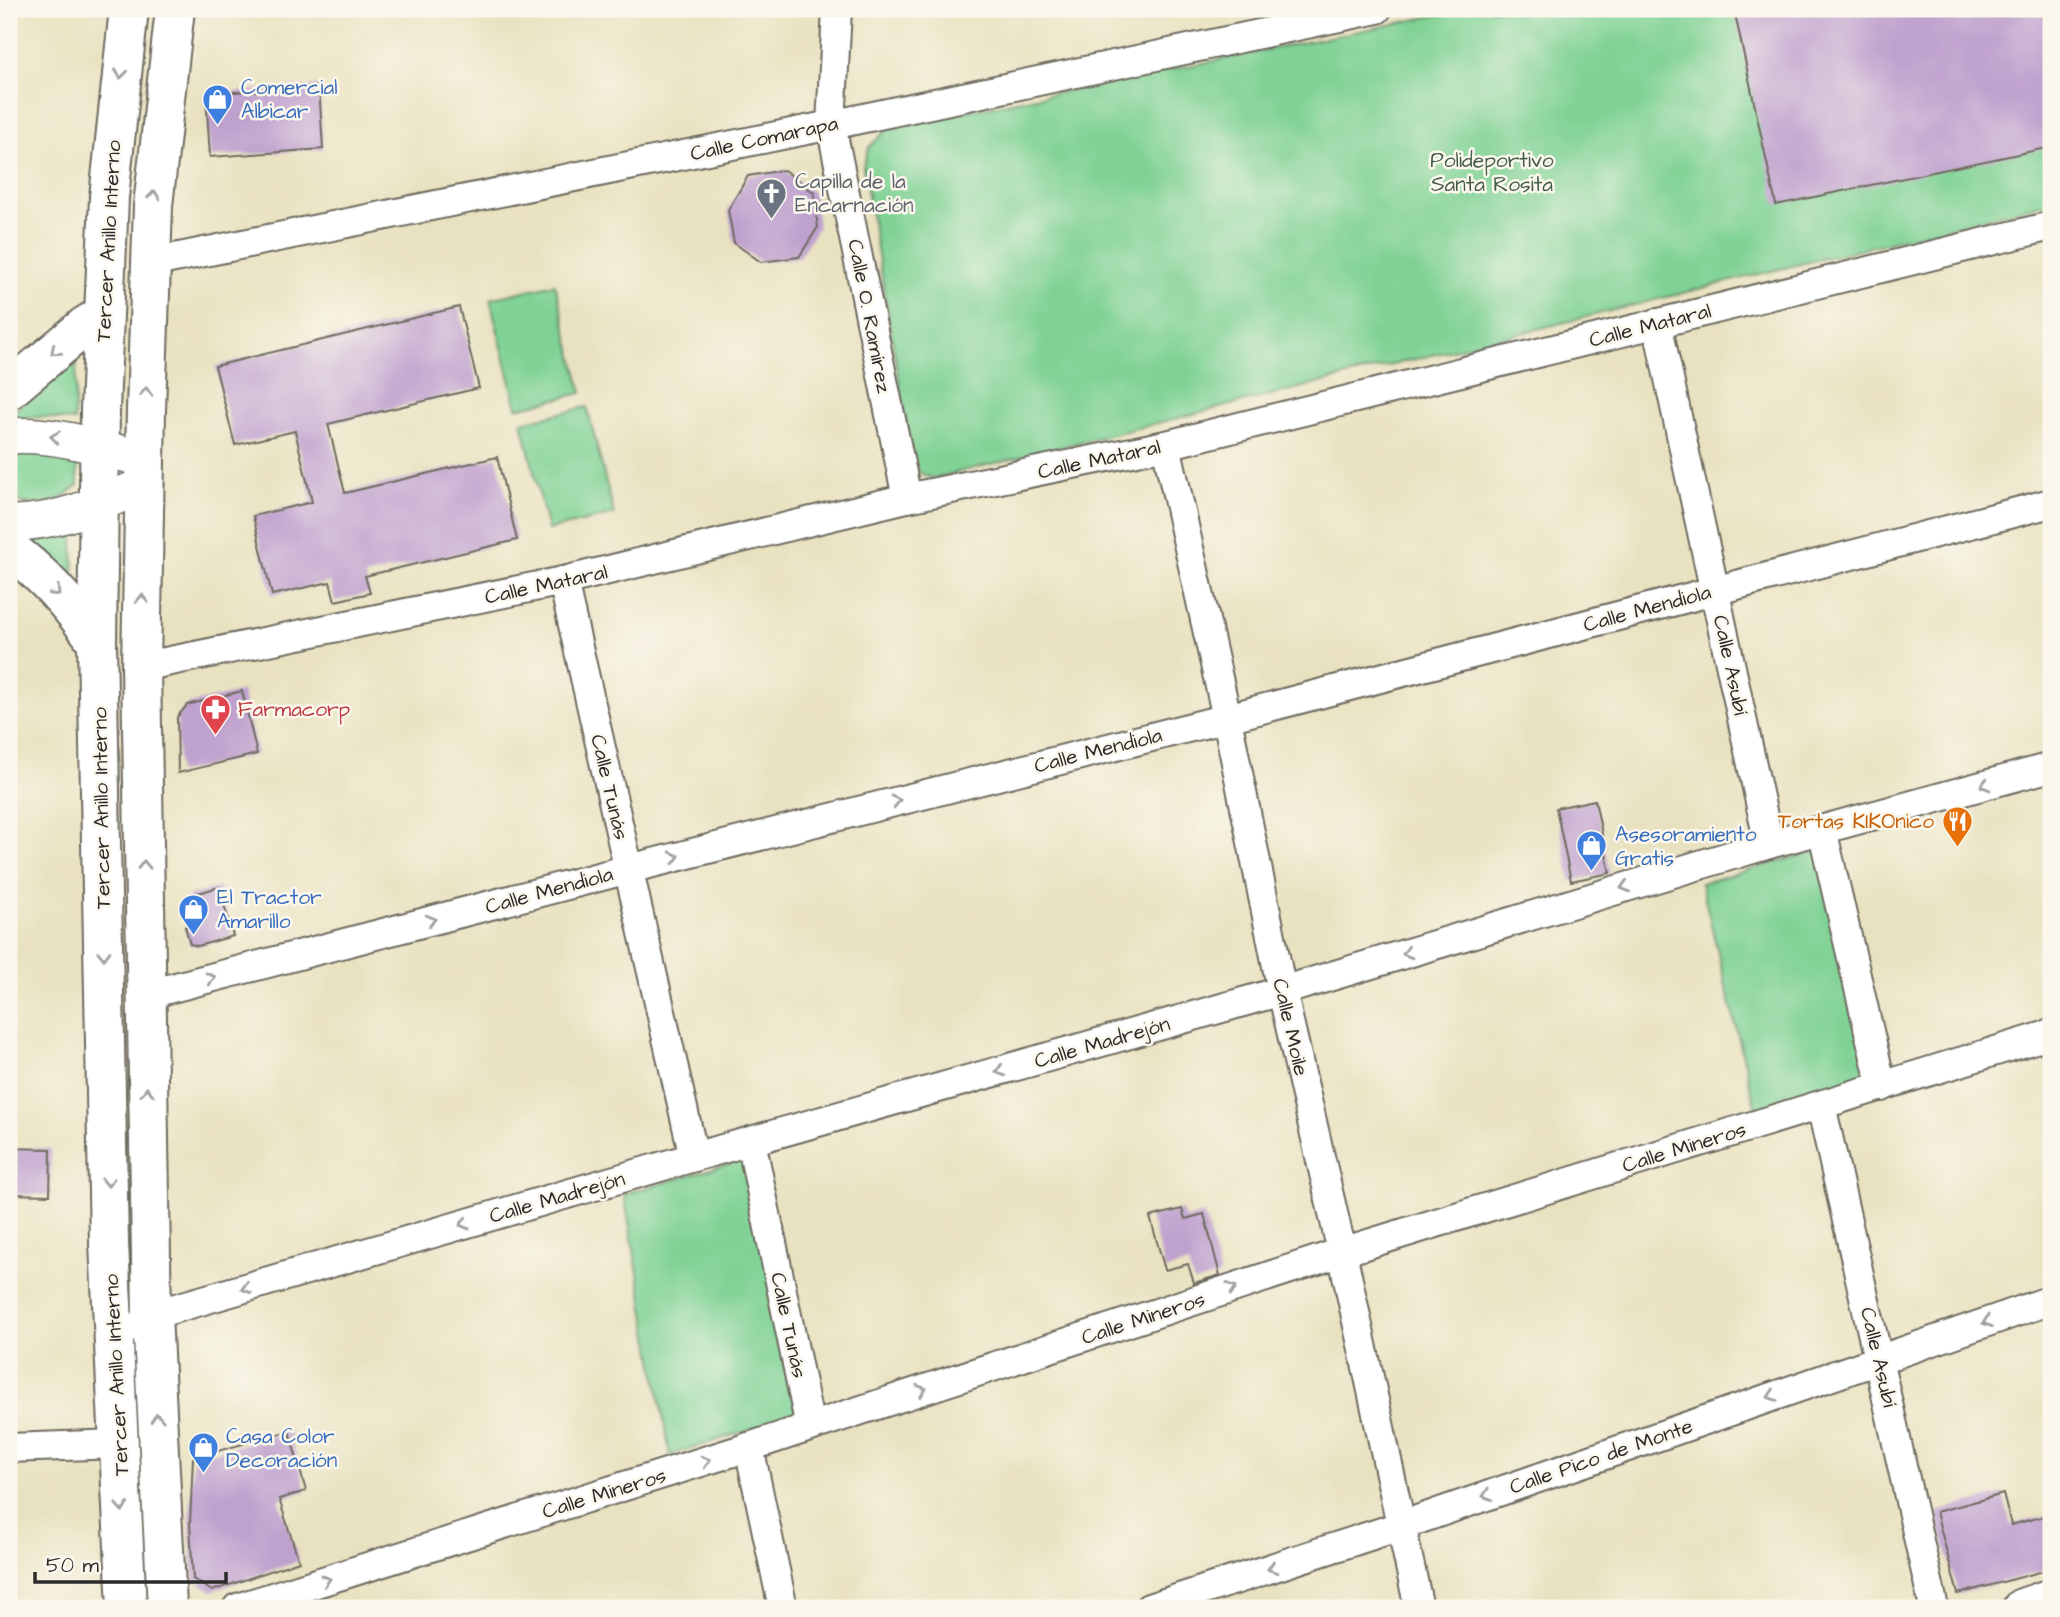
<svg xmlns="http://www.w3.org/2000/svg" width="2060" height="1617" font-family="'Architects Daughter',sans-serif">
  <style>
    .green { fill: #7fd294; stroke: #557e60; stroke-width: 2 }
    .building { fill: #bfa1ce }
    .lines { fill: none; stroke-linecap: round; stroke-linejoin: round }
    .minor-casing { stroke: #6e6b60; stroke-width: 32 }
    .tertiary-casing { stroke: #6e6b60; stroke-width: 38 }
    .secondary-casing { stroke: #6e6b60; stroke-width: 42 }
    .minor { stroke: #fff; stroke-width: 28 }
    .tertiary { stroke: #fff; stroke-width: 35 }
    .secondary { stroke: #fff; stroke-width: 38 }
    .oneway { stroke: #a0a0a0 }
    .labels { text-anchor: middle; stroke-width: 5; stroke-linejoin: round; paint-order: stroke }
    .shop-label { font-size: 21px; fill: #366cbe; stroke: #fbf7ec; text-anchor: start }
    .street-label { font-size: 21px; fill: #2b2b2b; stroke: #fbf7ec }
    .park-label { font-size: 21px; fill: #445d4a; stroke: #fbf7ec }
    .worship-label { font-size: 21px; fill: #5b616d; stroke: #fbf7ec; text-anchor: start }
    .health-label { font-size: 21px; fill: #be3a42; stroke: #fbf7ec; text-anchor: start }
    .food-label { font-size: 21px; fill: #c56008; stroke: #fbf7ec; text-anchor: end }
  </style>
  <rect width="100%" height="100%" fill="#fbf7ec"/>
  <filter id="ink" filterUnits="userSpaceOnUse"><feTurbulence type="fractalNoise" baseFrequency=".0143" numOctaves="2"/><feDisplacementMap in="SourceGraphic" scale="14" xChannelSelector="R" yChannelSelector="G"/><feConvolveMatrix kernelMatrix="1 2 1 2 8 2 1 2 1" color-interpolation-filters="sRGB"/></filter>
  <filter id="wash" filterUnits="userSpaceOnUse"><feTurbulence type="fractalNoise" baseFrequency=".00686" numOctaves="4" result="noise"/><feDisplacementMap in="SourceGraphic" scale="28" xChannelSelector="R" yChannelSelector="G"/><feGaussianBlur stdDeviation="1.57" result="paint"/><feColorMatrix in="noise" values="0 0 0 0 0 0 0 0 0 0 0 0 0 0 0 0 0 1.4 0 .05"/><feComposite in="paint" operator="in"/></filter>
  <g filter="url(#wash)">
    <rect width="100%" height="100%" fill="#e9e2c1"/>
    <g class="green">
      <path d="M 1467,9 L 2051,9 L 2051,202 L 935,478 C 920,477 917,470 912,457 L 863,166 L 869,147 L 890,127 Z"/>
      <polygon points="555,284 582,393 517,408 490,299"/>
      <polygon points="77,356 74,421 44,417 9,419 9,415 47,386"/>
      <polygon points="587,407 614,514 548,530 522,422"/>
      <path d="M 32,451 L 58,455 L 77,464 L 78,485 C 56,507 37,508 9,499 L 9,459 Z"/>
      <polygon points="73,530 74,587 28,542 50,539"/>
      <polygon points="1818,851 1869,1078 1756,1110 1701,883"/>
      <polygon points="746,1159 797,1415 670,1455 624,1194"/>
    </g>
    <g id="blocks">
      <g class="building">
        <polygon points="1734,9 2051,9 2051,147 1776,205"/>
        <polygon points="319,86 323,149 210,157 206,94"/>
        <polygon points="784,170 814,193 818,227 799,257 761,262 734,243 728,210 748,176"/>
        <polygon points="459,307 479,388 328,424 345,493 497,457 517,540 365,576 370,593 335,601 330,582 272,595 253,516 312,502 295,431 235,445 215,366"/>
        <polygon points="242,691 257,754 178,773 177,717 187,705"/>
        <polygon points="1595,800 1610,873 1571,881 1556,808"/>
        <polygon points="219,887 233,936 198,946 190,944 185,927 188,926 184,913 193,911 188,896"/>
        <polygon points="9,1148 51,1149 50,1195 9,1194"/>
        <polygon points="1182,1209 1185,1219 1204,1214 1220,1275 1194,1283 1188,1264 1165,1270 1150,1217"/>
        <polygon points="289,1431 306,1491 279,1499 299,1561 212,1591 193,1579 190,1524 193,1458"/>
        <polygon points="2003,1494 2011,1525 2048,1515 2051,1525 2051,1569 1958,1594 1936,1512"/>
      </g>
    </g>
  </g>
  <g filter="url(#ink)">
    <use href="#blocks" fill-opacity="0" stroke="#6e6b60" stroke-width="2"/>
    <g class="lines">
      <defs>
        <g id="minor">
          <polyline points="837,9 831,125 907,498"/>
          <polyline points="150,263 831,125 1377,9"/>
          <polyline points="1657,323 1769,844"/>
          <polyline points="1166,445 1227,718 1282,991 1342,1252 1419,1608"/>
          <polyline points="563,581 694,1157"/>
          <polyline points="141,667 563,581 907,498 1166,445 2051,226"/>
          <polyline points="1822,829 1882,1087"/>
          <polyline points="145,995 629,869 1227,718 2051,503"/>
          <polyline points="1821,1105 1934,1608"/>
          <polyline points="751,1141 810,1427"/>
          <polyline points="137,1327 152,1315 694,1157 1282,991 1769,844 2051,767"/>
          <polyline points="749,1447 783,1608"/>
          <polyline points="9,1448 119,1444"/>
          <polyline points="237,1608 749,1447 1342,1252 2051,1034"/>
          <polyline points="1149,1608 1400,1526 2051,1300"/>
        </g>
        <g id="tertiary">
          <path d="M 9,436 C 56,433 100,447 145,460"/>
          <path d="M 9,523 C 57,524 100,503 144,485"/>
        </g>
        <g id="secondary">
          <polyline points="9,390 85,326 103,315"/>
          <path d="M 9,549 C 43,573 73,608 97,642"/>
          <polyline points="127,1608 109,1243 97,642 100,410 109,197 129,9"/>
          <polyline points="167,1608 152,1315 141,667 146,410 153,206 175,9"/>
          <polyline points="2022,1608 2051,1598"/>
        </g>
      </defs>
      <use href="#minor" class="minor-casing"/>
      <use href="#tertiary" class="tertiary-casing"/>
      <use href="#secondary" class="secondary-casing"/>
      <use href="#minor" class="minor"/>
      <use href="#tertiary" class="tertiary"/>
      <use href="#secondary" class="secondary"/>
    </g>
    <defs><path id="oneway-chevron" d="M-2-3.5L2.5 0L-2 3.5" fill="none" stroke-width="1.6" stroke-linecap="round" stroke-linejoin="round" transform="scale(1.75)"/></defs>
    <g class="oneway">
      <use href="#oneway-chevron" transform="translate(121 74) rotate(97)"/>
      <use href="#oneway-chevron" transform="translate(154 195) rotate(-84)"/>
      <use href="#oneway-chevron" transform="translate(55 351) rotate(140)"/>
      <use href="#oneway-chevron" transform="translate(146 392) rotate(-88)"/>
      <use href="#oneway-chevron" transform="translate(55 437) rotate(-173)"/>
      <use href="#oneway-chevron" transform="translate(56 592) rotate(47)"/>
      <use href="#oneway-chevron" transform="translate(142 599) rotate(-89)"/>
      <use href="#oneway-chevron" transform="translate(1985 785) rotate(165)"/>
      <use href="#oneway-chevron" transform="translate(896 801) rotate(-14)"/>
      <use href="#oneway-chevron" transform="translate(675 857) rotate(-14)"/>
      <use href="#oneway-chevron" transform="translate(144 865) rotate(-91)"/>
      <use href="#oneway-chevron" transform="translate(1625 887) rotate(163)"/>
      <use href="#oneway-chevron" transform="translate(431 920) rotate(-15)"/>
      <use href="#oneway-chevron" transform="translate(1407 953) rotate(163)"/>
      <use href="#oneway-chevron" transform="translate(104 955) rotate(89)"/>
      <use href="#oneway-chevron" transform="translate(211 978) rotate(-15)"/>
      <use href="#oneway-chevron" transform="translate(1000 1071) rotate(164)"/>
      <use href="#oneway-chevron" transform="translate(147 1092) rotate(-91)"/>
      <use href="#oneway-chevron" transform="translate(108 1182) rotate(89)"/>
      <use href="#oneway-chevron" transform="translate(464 1224) rotate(164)"/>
      <use href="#oneway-chevron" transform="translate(246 1288) rotate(164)"/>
      <use href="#oneway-chevron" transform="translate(1232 1288) rotate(-18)"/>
      <use href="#oneway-chevron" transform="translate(1987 1322) rotate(161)"/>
      <use href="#oneway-chevron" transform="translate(922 1390) rotate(-18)"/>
      <use href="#oneway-chevron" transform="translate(1772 1396) rotate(161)"/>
      <use href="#oneway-chevron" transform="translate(157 1418) rotate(-93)"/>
      <use href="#oneway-chevron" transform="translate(706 1461) rotate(-17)"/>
      <use href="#oneway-chevron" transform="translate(1487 1495) rotate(161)"/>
      <use href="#oneway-chevron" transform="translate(122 1507) rotate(87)"/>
      <use href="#oneway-chevron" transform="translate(1272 1568) rotate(162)"/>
      <use href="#oneway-chevron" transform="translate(326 1580) rotate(-17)"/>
    </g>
  </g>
  <defs>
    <symbol id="shop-pin" viewBox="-11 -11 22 30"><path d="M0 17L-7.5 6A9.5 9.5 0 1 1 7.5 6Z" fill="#3f7fe0" stroke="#fbf7ec"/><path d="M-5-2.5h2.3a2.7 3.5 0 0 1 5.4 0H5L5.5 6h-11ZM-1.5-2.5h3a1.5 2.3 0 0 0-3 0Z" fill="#fff"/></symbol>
    <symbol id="church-pin" viewBox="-11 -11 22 30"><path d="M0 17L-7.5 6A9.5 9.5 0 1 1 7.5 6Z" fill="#6b7280" stroke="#fbf7ec"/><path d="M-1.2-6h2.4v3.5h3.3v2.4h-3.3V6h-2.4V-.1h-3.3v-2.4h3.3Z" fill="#fff"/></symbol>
    <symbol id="pharmacy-pin" viewBox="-11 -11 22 30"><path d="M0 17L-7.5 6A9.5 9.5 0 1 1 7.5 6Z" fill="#e0444e" stroke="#fbf7ec"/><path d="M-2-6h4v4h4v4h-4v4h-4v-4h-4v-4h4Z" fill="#fff"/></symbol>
    <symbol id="restaurant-pin" viewBox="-11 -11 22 30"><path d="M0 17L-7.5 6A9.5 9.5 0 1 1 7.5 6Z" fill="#e8710a" stroke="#fbf7ec"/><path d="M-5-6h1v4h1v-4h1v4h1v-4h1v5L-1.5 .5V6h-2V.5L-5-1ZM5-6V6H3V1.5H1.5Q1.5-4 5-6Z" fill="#fff"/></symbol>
  </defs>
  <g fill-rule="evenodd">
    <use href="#shop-pin" x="200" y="82" width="35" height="47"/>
    <use href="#church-pin" x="754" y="176" width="35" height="47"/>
    <use href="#pharmacy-pin" x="198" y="692" width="35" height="47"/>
    <use href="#restaurant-pin" x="1940" y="804" width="35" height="47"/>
    <use href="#shop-pin" x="1574" y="828" width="35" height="47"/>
    <use href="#shop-pin" x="176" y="892" width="35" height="47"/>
    <use href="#shop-pin" x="186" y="1430" width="35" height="47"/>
  </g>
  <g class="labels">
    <g class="shop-label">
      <text x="241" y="94">Comercial<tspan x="241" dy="24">Albicar</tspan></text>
      <text x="1615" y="841">Asesoramiento<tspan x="1615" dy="24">Gratis</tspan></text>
      <text x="217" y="904">El Tractor<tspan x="217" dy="24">Amarillo</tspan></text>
      <text x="226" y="1443">Casa Color<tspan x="226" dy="24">Decoración</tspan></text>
    </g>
    <g class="street-label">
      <text transform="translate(764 138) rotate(-12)" y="7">Calle Comarapa</text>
      <text transform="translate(108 241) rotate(-87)" y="7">Tercer Anillo Interno</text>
      <text transform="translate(870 316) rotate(79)" y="7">Calle O. Ramírez</text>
      <text transform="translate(1650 325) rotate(-14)" y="7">Calle Mataral</text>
      <text transform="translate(1099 459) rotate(-12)" y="7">Calle Mataral</text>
      <text transform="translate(546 584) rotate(-12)" y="7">Calle Mataral</text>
      <text transform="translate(1647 608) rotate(-15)" y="7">Calle Mendiola</text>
      <text transform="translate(1731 665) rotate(78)" y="7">Calle Asubí</text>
      <text transform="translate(1098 750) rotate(-14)" y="7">Calle Mendiola</text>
      <text transform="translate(610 787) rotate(77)" y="7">Calle Tunás</text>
      <text transform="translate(101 808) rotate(-91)" y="7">Tercer Anillo Interno</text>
      <text transform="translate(549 890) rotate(-15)" y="7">Calle Mendiola</text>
      <text transform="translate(1291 1027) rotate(77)" y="7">Calle Moile</text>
      <text transform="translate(1102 1042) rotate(-16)" y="7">Calle Madrejón</text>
      <text transform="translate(1684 1147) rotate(-17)" y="7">Calle Mineros</text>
      <text transform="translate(557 1197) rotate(-16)" y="7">Calle Madrejón</text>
      <text transform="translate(1143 1318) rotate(-18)" y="7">Calle Mineros</text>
      <text transform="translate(789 1325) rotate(78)" y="7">Calle Tunás</text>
      <text transform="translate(1879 1357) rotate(77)" y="7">Calle Asubí</text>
      <text transform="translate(116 1375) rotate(-93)" y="7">Tercer Anillo Interno</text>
      <text transform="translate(1601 1456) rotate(-19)" y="7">Calle Pico de Monte</text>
      <text transform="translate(604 1493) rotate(-17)" y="7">Calle Mineros</text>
    </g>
    <g class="park-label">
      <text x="1492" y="167">Polideportivo<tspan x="1492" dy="24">Santa Rosita</tspan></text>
    </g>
    <g class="worship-label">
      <text x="795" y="188">Capilla de la<tspan x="795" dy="24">Encarnación</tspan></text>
    </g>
    <g class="health-label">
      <text x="238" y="716">Farmacorp</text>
    </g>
    <g class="food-label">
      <text x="1934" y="828">Tortas KIKOnico</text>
    </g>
  </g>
  <rect width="2060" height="1617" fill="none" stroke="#fbf7ec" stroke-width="35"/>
  <path d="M35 1572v10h191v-10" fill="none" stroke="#2b2b2b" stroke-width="3.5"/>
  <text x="46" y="1572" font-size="21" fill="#2b2b2b" stroke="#fbf7ec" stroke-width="5" paint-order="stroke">50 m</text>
</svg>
